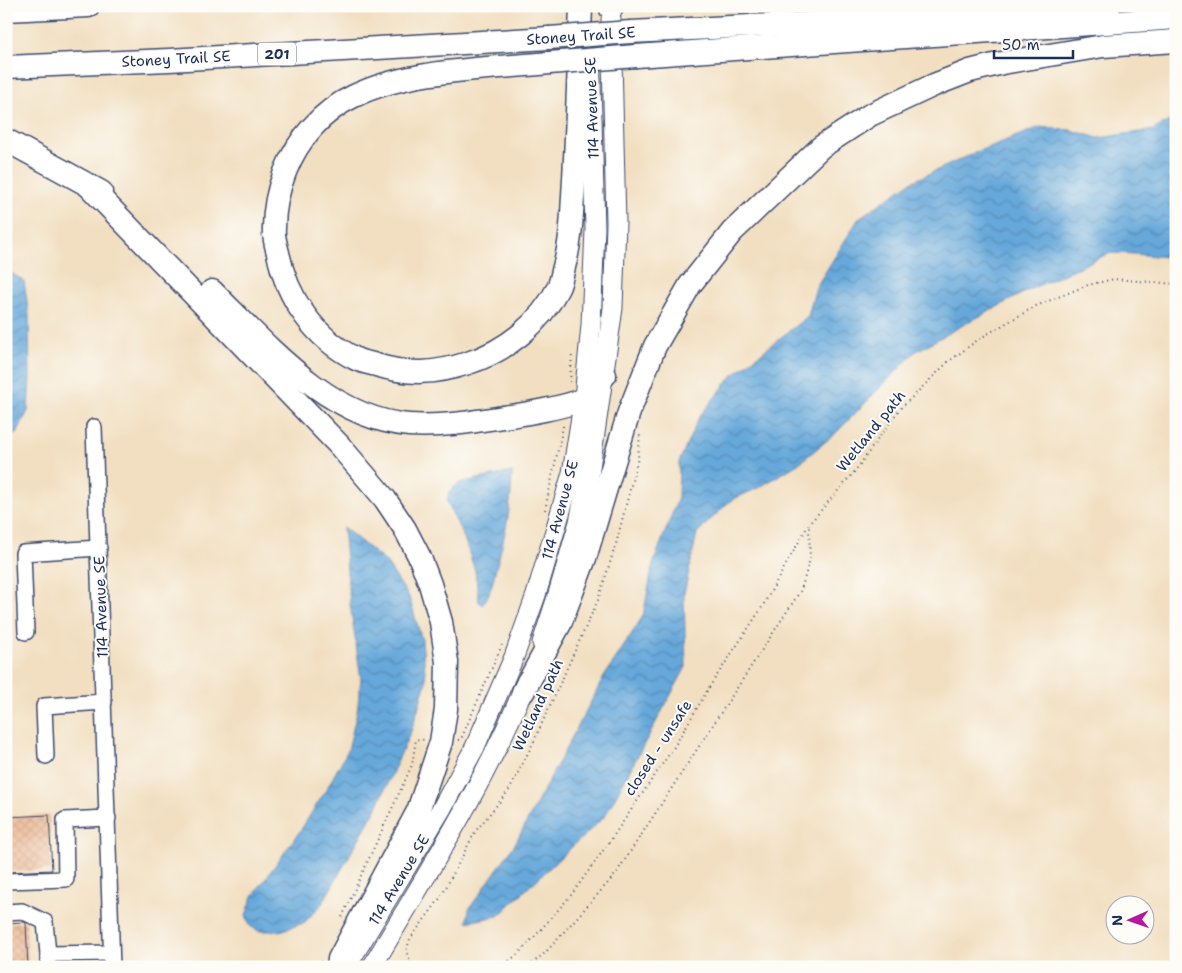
<svg xmlns="http://www.w3.org/2000/svg" width="1182" height="973" font-family="'Shantell Sans',sans-serif">
  <style>
    .water { fill: url(#water-waves); stroke: #406c9c }
    .building { fill: url(#building-cross-hatch) }
    .lines { fill: none; stroke-linecap: round; stroke-linejoin: round }
    .minor-casing { stroke: #3b496d; stroke-width: 18 }
    .major-casing { stroke: #3b496d; stroke-width: 21 }
    .highway-casing { stroke: #3b496d; stroke-width: 25 }
    .path { stroke: #3b496d; stroke-width: 2; stroke-dasharray: 1 4; stroke-linecap: butt }
    .minor { stroke: #fff; stroke-width: 15 }
    .major { stroke: #fff; stroke-width: 19 }
    .highway { stroke: #fff; stroke-width: 22 }
    .highway-bridge-casing { stroke: #3b496d; stroke-width: 25; stroke-linecap: butt }
    .highway-bridge { stroke: #fff; stroke-width: 22 }
    .labels { text-anchor: middle; stroke-width: 4; stroke-linejoin: round; paint-order: stroke }
    .shield { fill: #fdfcf7; stroke: #5f6c8c; stroke-width: 1 }
    .shield-label { font-size: 14px; font-weight: bold; fill: #1b2f5e }
    .street-label { font-size: 15px; fill: #1b2f5e; stroke: #fdfcf7 }
  </style>
  <defs>
    <pattern id="water-waves" width="16" height="10" patternUnits="userSpaceOnUse" patternTransform="scale(1.25)"><rect width="16" height="10" fill="#66a8da"/><path d="M0 5q4-4 8 0t8 0" fill="none" stroke="#5389b4"/></pattern>
    <pattern id="building-cross-hatch" width="8" height="8" patternUnits="userSpaceOnUse" patternTransform="scale(1.25)"><rect width="8" height="8" fill="#ebb38c"/><path d="M0 0l8 8M0 8l8-8" fill="none" stroke="#c99a7b"/></pattern>
  </defs>
  <rect width="100%" height="100%" fill="#fdfcf7"/>
  <filter id="ink" filterUnits="userSpaceOnUse"><feTurbulence type="fractalNoise" baseFrequency=".02" numOctaves="2"/><feDisplacementMap in="SourceGraphic" scale="10" xChannelSelector="R" yChannelSelector="G"/><feConvolveMatrix kernelMatrix="1 2 1 2 8 2 1 2 1" color-interpolation-filters="sRGB"/></filter>
  <filter id="wash" filterUnits="userSpaceOnUse"><feTurbulence type="fractalNoise" baseFrequency=".0096" numOctaves="4" result="noise"/><feDisplacementMap in="SourceGraphic" scale="20" xChannelSelector="R" yChannelSelector="G"/><feGaussianBlur stdDeviation="1.12" result="paint"/><feColorMatrix in="noise" values="0 0 0 0 0 0 0 0 0 0 0 0 0 0 0 0 0 1.4 0 .05"/><feComposite in="paint" operator="in"/></filter>
  <g filter="url(#wash)">
    <rect width="100%" height="100%" fill="#f2dfc1"/>
    <g class="water">
      <polygon points="1176,117 1176,258 1135,254 1110,253 1031,289 952,331 915,352 835,434 798,464 760,487 730,501 697,533 684,594 686,667 605,816 498,916 467,922 469,909 515,844 604,677 643,616 653,564 678,498 679,462 699,417 732,376 808,316 816,287 859,218 911,182 979,151 1040,127 1071,130 1098,138 1153,130"/>
      <polygon points="6,270 24,281 29,315 30,378 28,411 17,433 6,434"/>
      <path d="M 512,472 C 512,505 505,536 496,568 C 493,581 491,594 482,605 L 479,602 L 475,571 L 464,538 L 447,502 L 449,492 L 459,483 Z"/>
      <polygon points="343,527 386,562 409,597 422,640 426,682 412,729 377,807 322,904 304,923 280,931 259,931 250,926 246,915 253,896 300,831 326,790 348,750 357,712 361,679 350,604"/>
    </g>
    <g id="blocks">
      <g class="building">
        <polygon points="49,815 52,870 6,872 6,817"/>
        <polygon points="24,922 26,923 28,967 6,967 6,923"/>
      </g>
    </g>
  </g>
  <g filter="url(#ink)">
    <use href="#blocks" fill-opacity="0" stroke="#3b496d" stroke-width="1"/>
    <g class="lines">
      <defs>
        <g id="minor">
          <polyline points="94,427 112,967"/>
          <polyline points="26,632 23,553 99,548"/>
          <polyline points="46,756 44,706 104,702"/>
          <polyline points="6,881 66,879 65,820 108,818"/>
          <polyline points="6,912 22,911 45,922 48,954"/>
          <polyline points="48,967 48,954 111,953"/>
        </g>
        <g id="major">
          <polyline points="542,643 558,594 579,522 589,475 613,308 616,223 611,19"/>
          <polyline points="348,964 442,808 475,747 514,657 536,595 572,473 584,398 591,325 595,229 590,47"/>
          <path d="M 372,967 C 426,875 488,779 527,680"/>
        </g>
        <g id="highway">
          <polyline points="611,9 611,6"/>
          <polyline points="6,10 88,6"/>
          <polyline points="631,32 1109,8"/>
          <polyline points="636,56 1176,18"/>
          <path d="M 549,63 C 488,69 409,69 354,96 C 322,111 298,139 285,172 C 278,190 274,208 274,228 C 273,236 276,245 278,253 C 287,298 314,338 356,359 C 362,362 370,363 376,365 C 409,375 435,374 468,363 C 506,351 540,324 558,288 C 561,282 562,274 564,267 C 572,239 572,209 574,179 C 577,122 579,64 581,6"/>
          <polyline points="6,67 169,60 549,38"/>
          <polyline points="6,140 101,192"/>
          <polyline points="89,186 339,445 385,499 405,529 420,558 430,584 441,622 447,662 446,709 441,742 418,811 339,959 338,967"/>
          <path d="M 212,291 C 266,344 329,419 409,425 C 441,427 472,422 503,417 C 519,415 573,406 584,398 C 592,392 598,382 605,375"/>
          <polyline points="523,692 560,624 585,558 629,412 655,346 690,285 732,232 821,147 870,115 934,85 970,71 1002,63 1103,46 1176,41"/>
        </g>
      </defs>
      <use href="#minor" class="minor-casing"/>
      <use href="#major" class="major-casing"/>
      <use href="#highway" class="highway-casing"/>
      <g class="path">
        <polyline points="570,382 572,354"/>
        <polyline points="545,510 564,422"/>
        <polyline points="458,740 461,739 502,645"/>
        <polyline points="342,917 412,765 416,739 425,740"/>
        <polyline points="319,967 322,960"/>
        <polyline points="415,967 412,964 406,951 410,939 441,897 475,832 510,789 533,743 598,600 616,544 638,458 640,434"/>
        <polyline points="501,967 518,954 537,934 572,894 610,841 674,747 710,686 761,609 809,524 855,471 899,410 948,362 979,339 1036,306 1088,285 1114,279 1176,284"/>
        <polyline points="528,967 545,953 615,875 801,590 810,559 809,527"/>
      </g>
      <use href="#minor" class="minor"/>
      <use href="#major" class="major"/>
      <use href="#highway" class="highway"/>
      <defs>
        <g id="highway-bridge">
          <polyline points="549,38 631,32"/>
          <polyline points="549,63 636,56"/>
        </g>
      </defs>
      <use href="#highway-bridge" class="highway-bridge-casing"/>
      <use href="#highway-bridge" class="highway-bridge"/>
    </g>
  </g>
  <g class="labels">
    <rect class="shield" x="258" y="42.5" width="38" height="23" rx="4"/>
    <g class="shield-label">
      <text x="277" y="59">201</text>
    </g>
    <g class="street-label">
      <text transform="translate(581 36) rotate(-4)" y="5">Stoney Trail SE</text>
      <text transform="translate(176 59) rotate(-3)" y="5">Stoney Trail SE</text>
      <text transform="translate(592 108) rotate(-92)" y="5">114 Avenue SE</text>
      <text transform="translate(871 431) rotate(-51)" y="5">Wetland path</text>
      <text transform="translate(560 510) rotate(-75)" y="5">114 Avenue SE</text>
      <text transform="translate(101 607) rotate(-92)" y="5">114 Avenue SE</text>
      <text transform="translate(538 705) rotate(-65)" y="5">Wetland path</text>
      <text transform="translate(658 748) rotate(-57)" y="5">closed - unsafe</text>
      <text transform="translate(399 880) rotate(-59)" y="5">114 Avenue SE</text>
    </g>
  </g>
  <rect width="1182" height="973" fill="none" stroke="#fdfcf7" stroke-width="25"/>
  <g transform="translate(1130 920) rotate(268)"><circle r="24" fill="#fdfcf7" stroke="#a3aaba"/>
  <path d="M0-4L9 19L0 12L-9 19Z" fill="#b5179e"/>
  <text y="-8" font-size="14" font-weight="bold" text-anchor="middle" fill="#1b2f5e">N</text>
  </g>
  <path d="M994 50v8h79v-8" fill="none" stroke="#1b2f5e" stroke-width="2.5"/>
  <text x="1002" y="50" font-size="15" fill="#1b2f5e" stroke="#fdfcf7" stroke-width="4" paint-order="stroke">50 m</text>
</svg>
